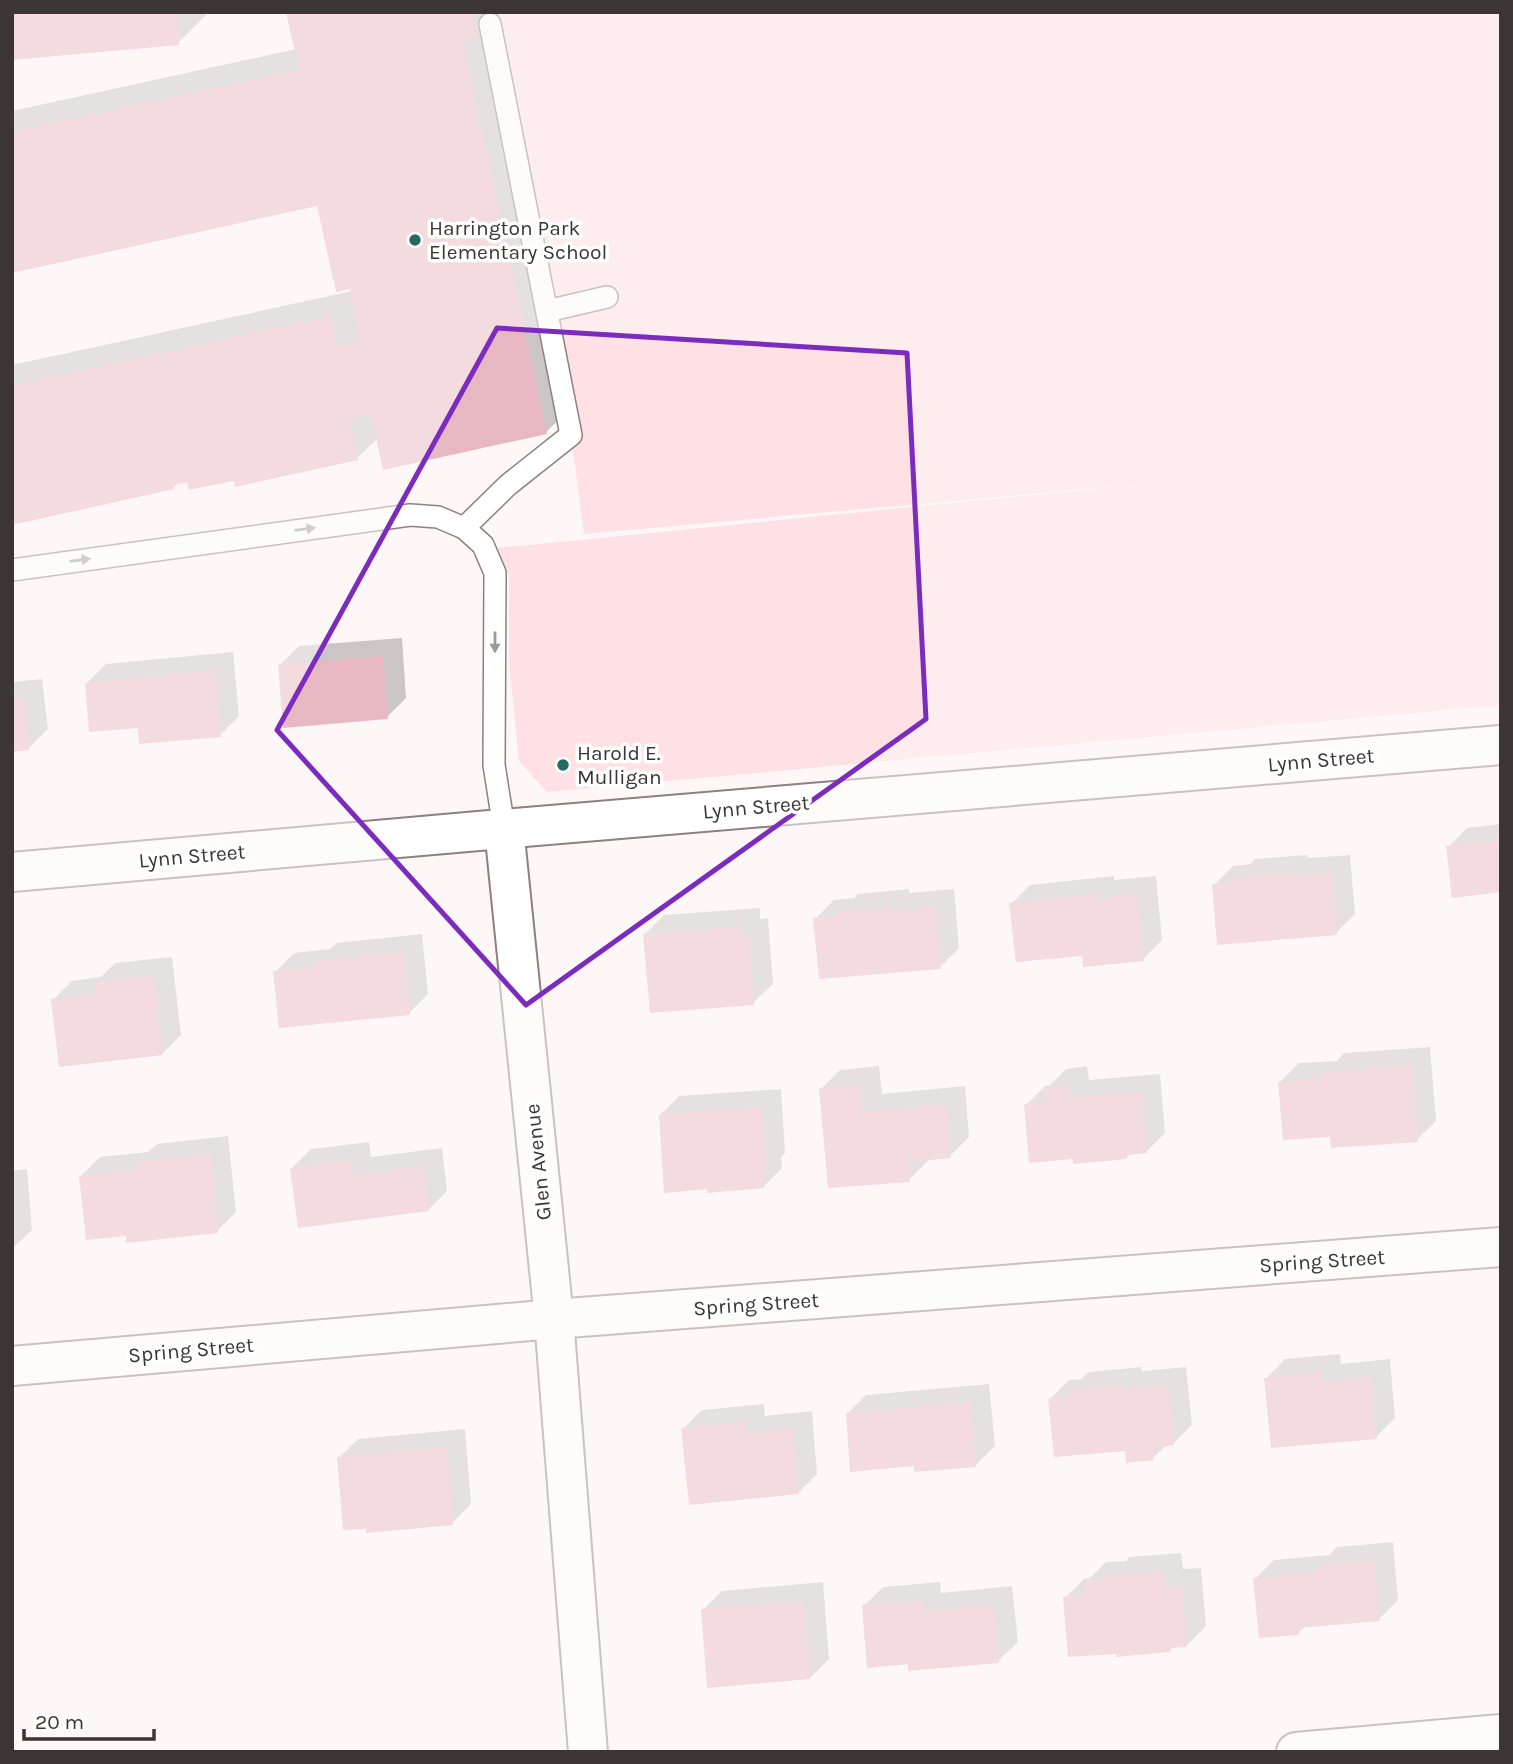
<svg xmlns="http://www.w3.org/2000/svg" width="1513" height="1764" font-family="Karla,sans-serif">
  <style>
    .green { fill: #fee0e5 }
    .shadow { fill: #0003 }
    .building { fill: #e7b8c1 }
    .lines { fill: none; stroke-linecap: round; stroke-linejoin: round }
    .lane-casing { stroke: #8e7f81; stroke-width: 24 }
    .street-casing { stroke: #8e7f81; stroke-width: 42 }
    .lane { stroke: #fff; stroke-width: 21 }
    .street { stroke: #fff; stroke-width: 38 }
    .oneway { fill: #9e9a9a }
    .marked { fill: none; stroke: #7b2cbf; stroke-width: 5; stroke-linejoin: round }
    .poi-dot { fill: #236a61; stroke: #fff; stroke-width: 2.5 }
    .labels { text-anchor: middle; stroke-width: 7; stroke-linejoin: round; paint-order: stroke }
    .poi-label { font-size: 21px; fill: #3c3536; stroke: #fff; text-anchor: start }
    .street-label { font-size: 21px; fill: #3c3536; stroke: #fff }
  </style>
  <rect width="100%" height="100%" fill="#fef7f8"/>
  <polygon class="green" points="488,12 1501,12 1501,705 547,792 519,761 509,662 509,576 497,548 1176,481 584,534 571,435"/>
  <g class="shadow">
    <polygon points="12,12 206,12 206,15 178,43"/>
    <polygon points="288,12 500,12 492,21 575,404 546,432 378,438 357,458 235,478 189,480 179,482 173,488 12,523 12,365 352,291 319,204 12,271 12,111 296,49"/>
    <polygon points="402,638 406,698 387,717 280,665 299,646"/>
    <polygon points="233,652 239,716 220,735 139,726 87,683 106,664"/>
    <polygon points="42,679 48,729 29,748 12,750 12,682"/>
    <polygon points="1501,824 1501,891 1448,847 1467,828"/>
    <polygon points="1307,855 1309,858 1350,855 1355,914 1336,933 1214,885 1233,866 1250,864 1255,859"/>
    <polygon points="1114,876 1114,880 1156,876 1162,940 1143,959 1084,954 1011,904 1030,885"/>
    <polygon points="909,889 909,893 954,889 959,948 940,967 815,919 834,900 854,898 858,894"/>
    <polygon points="760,908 760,919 768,918 773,984 753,1003 645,934 664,915"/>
    <polygon points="422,934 428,994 409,1013 275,972 294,953 330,949 336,943"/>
    <polygon points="172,957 181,1035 162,1054 53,1000 72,981 101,977 115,963"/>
    <polygon points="1430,1047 1436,1121 1417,1140 1332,1135 1280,1082 1299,1063 1337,1061 1344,1053"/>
    <polygon points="879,1066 882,1094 965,1086 969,1137 950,1156 928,1158 928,1161 909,1180 821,1089 840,1070"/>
    <polygon points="1087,1066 1089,1080 1160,1074 1165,1133 1146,1152 1131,1153 1126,1158 1074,1157 1026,1105 1045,1086 1050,1085 1066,1069"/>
    <polygon points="781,1089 785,1153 781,1157 782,1168 763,1187 660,1115 679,1096"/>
    <polygon points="228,1136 236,1212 217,1231 127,1234 81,1176 100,1157 148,1152 157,1144"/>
    <polygon points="369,1142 371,1157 442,1148 447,1191 428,1210 292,1168 311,1149"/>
    <polygon points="27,1169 32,1230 12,1249 12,1171"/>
    <polygon points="1340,1354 1341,1364 1390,1359 1395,1418 1376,1437 1266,1379 1285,1359"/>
    <polygon points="1141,1367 1142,1371 1186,1367 1192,1425 1173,1444 1167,1444 1153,1458 1126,1449 1050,1399 1069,1380 1081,1379 1089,1372"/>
    <polygon points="989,1384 995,1446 976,1465 916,1464 847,1414 866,1395"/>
    <polygon points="764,1404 765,1416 812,1411 817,1474 798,1493 683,1429 702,1410"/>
    <polygon points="465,1429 471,1504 452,1523 339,1458 358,1439"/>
    <polygon points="1393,1542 1398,1600 1379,1619 1306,1626 1298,1633 1255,1579 1274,1560 1329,1555 1337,1547"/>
    <polygon points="1181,1553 1183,1569 1201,1568 1206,1626 1187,1645 1174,1646 1169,1651 1065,1598 1084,1579 1090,1578 1106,1562 1126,1561 1129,1557"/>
    <polygon points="823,1582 829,1659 810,1678 703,1610 722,1591"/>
    <polygon points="940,1582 941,1593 1012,1586 1018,1642 998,1661 909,1662 864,1606 883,1587"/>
  </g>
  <g class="building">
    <polygon points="12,12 176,12 179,45 12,60"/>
    <polygon points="286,12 472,12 478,37 462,41 547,434 383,470 371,414 349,418 358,460 235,487 234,481 189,490 187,482 173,485 174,489 12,525 12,386 330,316 337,346 361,341 350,289 336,292 317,206 12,273 12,132 299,70"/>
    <polygon points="383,656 388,719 283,728 278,664"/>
    <polygon points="215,670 221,737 139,744 138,728 89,732 85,683"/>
    <polygon points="24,698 29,750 12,752 12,699"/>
    <polygon points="1501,840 1501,892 1452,898 1446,846"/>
    <polygon points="1288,873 1290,876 1332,873 1337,935 1217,945 1212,884 1234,882 1234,878"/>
    <polygon points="1095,894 1096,898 1137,894 1144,961 1083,967 1082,956 1016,962 1009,903"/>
    <polygon points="936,907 941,969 819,979 813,918 838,916 837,912 891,908 891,911"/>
    <polygon points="741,926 742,937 749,937 754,1005 650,1013 643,934"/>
    <polygon points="404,952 410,1015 279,1028 273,971 316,967 315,961"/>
    <polygon points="154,975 163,1055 59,1067 51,999 96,994 94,982"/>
    <polygon points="1412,1065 1418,1142 1331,1148 1330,1137 1283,1140 1278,1082 1324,1078 1323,1072"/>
    <polygon points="860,1085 863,1112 946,1104 951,1158 908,1162 910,1182 828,1188 819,1088"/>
    <polygon points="1069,1085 1070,1098 1141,1092 1147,1153 1127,1155 1127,1159 1073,1164 1073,1159 1029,1163 1024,1104 1047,1102 1045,1087"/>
    <polygon points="762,1107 767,1173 763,1173 764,1188 707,1193 707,1189 664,1193 659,1115"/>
    <polygon points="210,1154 218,1233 126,1243 126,1236 86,1240 79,1176 137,1170 136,1162"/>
    <polygon points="350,1160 353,1175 423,1166 429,1211 298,1228 290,1168"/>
    <polygon points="1321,1372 1323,1382 1371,1378 1377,1439 1271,1448 1264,1378"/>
    <polygon points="1123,1385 1124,1389 1168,1385 1174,1445 1153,1448 1154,1460 1126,1463 1125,1451 1054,1457 1048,1399 1069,1397 1068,1390"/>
    <polygon points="970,1402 976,1467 914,1472 914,1466 850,1472 846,1413"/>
    <polygon points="746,1422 747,1434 793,1429 799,1494 689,1505 681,1428"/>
    <polygon points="447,1447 453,1525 366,1533 366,1529 343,1530 337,1457"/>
    <polygon points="1374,1560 1380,1621 1298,1628 1299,1635 1259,1638 1253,1578 1316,1572 1316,1566"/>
    <polygon points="1163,1571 1165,1587 1182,1586 1187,1647 1171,1648 1170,1652 1116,1657 1116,1654 1068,1657 1063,1597 1085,1595 1085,1581 1108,1579 1108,1576"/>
    <polygon points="922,1600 923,1611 994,1605 999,1663 908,1671 908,1664 867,1668 862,1605"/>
    <polygon points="804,1601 810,1679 707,1688 701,1609"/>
  </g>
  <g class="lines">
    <defs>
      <g id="lane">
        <polyline points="547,311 607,297"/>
        <polyline points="464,528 508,485 571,435 490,24"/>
        <polyline points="12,570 410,515 438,517 464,528 483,545 495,573 494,765 504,828"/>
      </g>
      <g id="street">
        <polyline points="504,828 554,1319 588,1752"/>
        <polyline points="12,872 490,830 1501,745"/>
        <polyline points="12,1366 554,1319 1501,1247"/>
        <polyline points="1296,1752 1501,1734"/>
      </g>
    </defs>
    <use href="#lane" class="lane-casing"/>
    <use href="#street" class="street-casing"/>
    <use href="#lane" class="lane"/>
    <use href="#street" class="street"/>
  </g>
  <defs><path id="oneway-solid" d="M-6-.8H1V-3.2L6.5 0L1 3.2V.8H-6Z" transform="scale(1.75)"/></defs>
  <g class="oneway">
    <use href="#oneway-solid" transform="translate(305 529) rotate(-8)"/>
    <use href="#oneway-solid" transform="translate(80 560) rotate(-8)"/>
    <use href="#oneway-solid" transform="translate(495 642) rotate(90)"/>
  </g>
  <path d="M0 0H1513V1764H0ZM 497,328 L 907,353 L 926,719 L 526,1005 L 277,730 Z" fill="#fef7f8" fill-opacity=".55" fill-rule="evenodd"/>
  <path class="marked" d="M 497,328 L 907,353 L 926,719 L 526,1005 L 277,730 Z"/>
  <g class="poi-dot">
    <circle cx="415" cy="240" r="7"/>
    <circle cx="563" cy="765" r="7"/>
  </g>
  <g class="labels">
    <g class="poi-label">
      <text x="429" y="235">Harrington Park<tspan x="429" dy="24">Elementary School</tspan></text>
      <text x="577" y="760">Harold E.<tspan x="577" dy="24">Mulligan</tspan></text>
    </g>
    <g class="street-label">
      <text transform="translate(1321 760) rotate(-5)" y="7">Lynn Street</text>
      <text transform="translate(756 807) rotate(-5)" y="7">Lynn Street</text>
      <text transform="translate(192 856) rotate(-5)" y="7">Lynn Street</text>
      <text transform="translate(538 1162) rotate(-96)" y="7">Glen Avenue</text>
      <text transform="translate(1322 1261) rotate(-4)" y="7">Spring Street</text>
      <text transform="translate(756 1304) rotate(-4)" y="7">Spring Street</text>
      <text transform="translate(191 1350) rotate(-5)" y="7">Spring Street</text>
    </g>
  </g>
  <rect width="1513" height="1764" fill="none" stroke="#3c3536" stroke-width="28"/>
  <path d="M24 1729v10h130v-10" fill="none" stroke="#3c3536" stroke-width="3.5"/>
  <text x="35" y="1729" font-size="21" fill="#3c3536" stroke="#ffffff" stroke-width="5" paint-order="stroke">20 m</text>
</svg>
